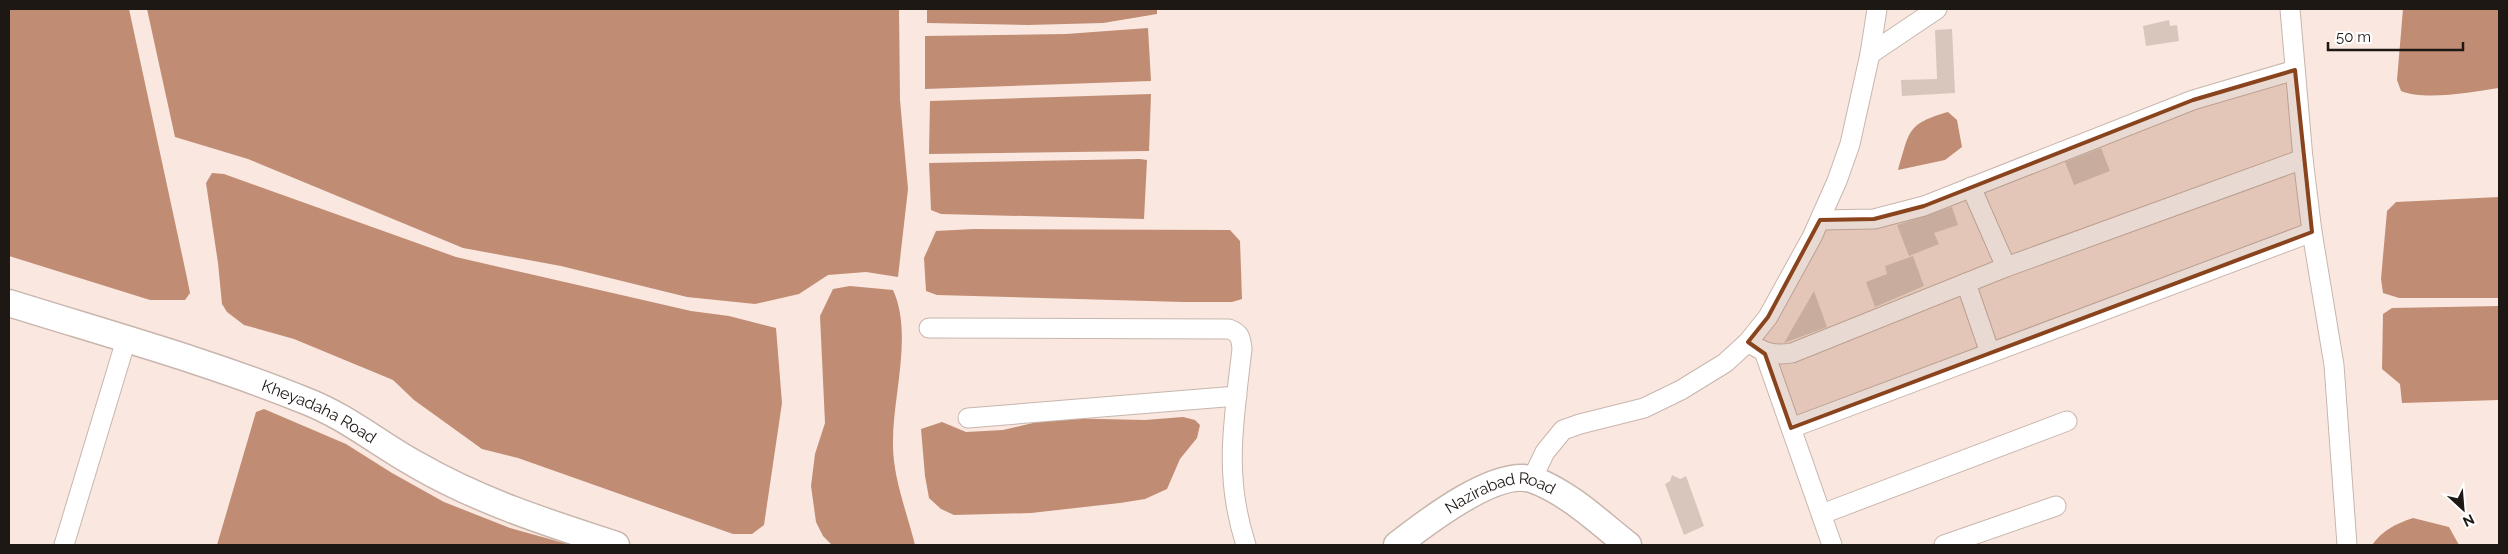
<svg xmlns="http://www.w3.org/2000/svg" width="2508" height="554" font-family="Raleway,sans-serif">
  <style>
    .water { fill: #c08d74 }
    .building { fill: #d8c6bd }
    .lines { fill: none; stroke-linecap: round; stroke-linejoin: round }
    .street-casing { stroke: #c8b6ae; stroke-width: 21 }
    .secondary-casing { stroke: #c8b6ae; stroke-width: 29 }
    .street { stroke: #fff; stroke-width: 19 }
    .secondary { stroke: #fff; stroke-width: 26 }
    .marked { fill: #8a441d; fill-opacity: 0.2; stroke: #8a441d; stroke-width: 4; stroke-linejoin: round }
    .labels { text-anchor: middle; stroke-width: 5; stroke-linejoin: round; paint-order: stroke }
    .street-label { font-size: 16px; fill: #1e1815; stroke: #fff }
  </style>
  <rect width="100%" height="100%" fill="#fae7df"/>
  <g class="water">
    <polygon points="9,9 129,9 187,278 190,293 185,300 150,300 9,256"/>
    <polygon points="147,9 899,9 900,100 908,189 898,277 866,272 828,275 799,294 755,304 687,297 561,266 463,248 248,159 175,137"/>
    <polygon points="927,9 1157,9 1157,14 1103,23 1028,25 927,23"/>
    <path d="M 2403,9 L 2499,9 L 2499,88 C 2473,92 2425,101 2401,91 L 2397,80 Z"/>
    <polygon points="1148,28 1151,81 925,89 925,36 1066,34"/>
    <polygon points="1151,94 1149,151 929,154 930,101"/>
    <path d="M 1948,112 L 1957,120 L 1962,147 L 1945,160 L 1898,170 C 1910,131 1906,124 1948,112 Z"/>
    <polygon points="1140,159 1147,160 1144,219 941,214 931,210 929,163"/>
    <polygon points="212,173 224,174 456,257 691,311 729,316 776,328 782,403 764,525 752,534 733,534 518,458 482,449 414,400 393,380 294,339 244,325 227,312 222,304 218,263 206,183"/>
    <polygon points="2499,197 2499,298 2399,298 2383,293 2381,279 2387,211 2396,202"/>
    <polygon points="974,229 1230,230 1240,241 1242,299 1232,302 1183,302 937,295 926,291 924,258 936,231"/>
    <path d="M 850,286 L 893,290 C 913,333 893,395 893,441 C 892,476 907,512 915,545 L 832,545 L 823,536 L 816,522 L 811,486 L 815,454 L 825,423 L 820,316 L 833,289 Z"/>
    <polygon points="2499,306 2499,400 2402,403 2400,384 2382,369 2383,314 2392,308"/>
    <polygon points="264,409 346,444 392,473 444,502 510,528 571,545 217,545 256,412"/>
    <polygon points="1183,417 1195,420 1200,425 1197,438 1180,459 1167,489 1145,499 1120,503 1031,513 954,515 941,509 929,498 925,476 921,429 942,422 966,432 1003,430 1054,418 1145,420"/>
    <path d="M 2413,518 L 2449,527 L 2459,545 L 2372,545 C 2383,530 2395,524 2413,518 Z"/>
  </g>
  <g class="building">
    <polygon points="2169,20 2170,26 2177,25 2179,41 2146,46 2143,26"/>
    <polygon points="1952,29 1955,93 1902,96 1901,80 1937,79 1935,30"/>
    <polygon points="2101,148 2110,171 2074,185 2065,162"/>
    <polygon points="1952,207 1958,225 1934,233 1939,244 1909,256 1897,225"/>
    <polygon points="1913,256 1924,286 1875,307 1866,282 1887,274 1885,266"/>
    <polygon points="1814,291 1827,327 1784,343"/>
    <polygon points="1672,475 1680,479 1686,476 1704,526 1684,535 1665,484 1670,481"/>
  </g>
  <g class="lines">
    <defs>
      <g id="street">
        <polyline points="2290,9 2303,159 2312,232 2334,365 2347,545"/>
        <polyline points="1870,54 1937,9"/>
        <polyline points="1971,187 2006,267"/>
        <polyline points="1820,220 1874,219 1924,206 2193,100 2295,70"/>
        <polyline points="1966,283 1990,353"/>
        <path d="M 929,328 L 1229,329 C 1240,333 1241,338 1242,349 C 1234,420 1223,475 1246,545"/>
        <path d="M 1748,342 C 1764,353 1773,356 1792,353 L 2006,267 L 2303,159"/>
        <polyline points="1765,354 1832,545"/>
        <polyline points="968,418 1237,396"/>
        <polyline points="1791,428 2312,232"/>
        <polyline points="1532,479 1545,452 1563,430 1580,424 1644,408 1681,390 1725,363 1748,342 1768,317 1812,237 1837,181 1850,144 1870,54 1877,9"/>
        <polyline points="1822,514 2067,421"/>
        <polyline points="64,545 126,340"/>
        <polyline points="1944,545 2056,506"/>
      </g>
      <g id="secondary">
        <path id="s1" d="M 9,303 C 108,334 210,362 306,401 C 347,417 379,444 417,465 C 479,501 548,523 616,545"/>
        <path id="s2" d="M 1397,545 C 1424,524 1498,466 1534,480 C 1569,493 1600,523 1628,545"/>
      </g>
    </defs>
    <use href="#street" class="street-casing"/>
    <use href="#secondary" class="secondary-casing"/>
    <use href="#street" class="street"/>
    <use href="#secondary" class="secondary"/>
  </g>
  <path class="marked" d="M 2295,70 L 2312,232 L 1791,428 L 1765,354 L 1748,342 L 1768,317 L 1820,220 L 1874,219 L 1924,206 L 2193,100 Z"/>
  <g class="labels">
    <g class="street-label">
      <text dy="6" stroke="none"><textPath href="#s1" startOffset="329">Kheyadaha Road</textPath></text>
      <text dy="6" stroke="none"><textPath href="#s2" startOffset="120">Nazirabad Road</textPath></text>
    </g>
  </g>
  <rect width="2508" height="554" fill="none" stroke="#1e1815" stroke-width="20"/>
  <g transform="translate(2463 509) rotate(154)" stroke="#ffffff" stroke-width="4" paint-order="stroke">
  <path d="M0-4L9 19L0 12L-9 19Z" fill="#1e1815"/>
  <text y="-8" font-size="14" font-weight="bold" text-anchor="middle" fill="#1e1815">N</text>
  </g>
  <path d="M2328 42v8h135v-8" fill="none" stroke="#1e1815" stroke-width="2.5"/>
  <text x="2336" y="42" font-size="15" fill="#1e1815" stroke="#ffffff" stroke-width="4" paint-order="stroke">50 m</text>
</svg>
